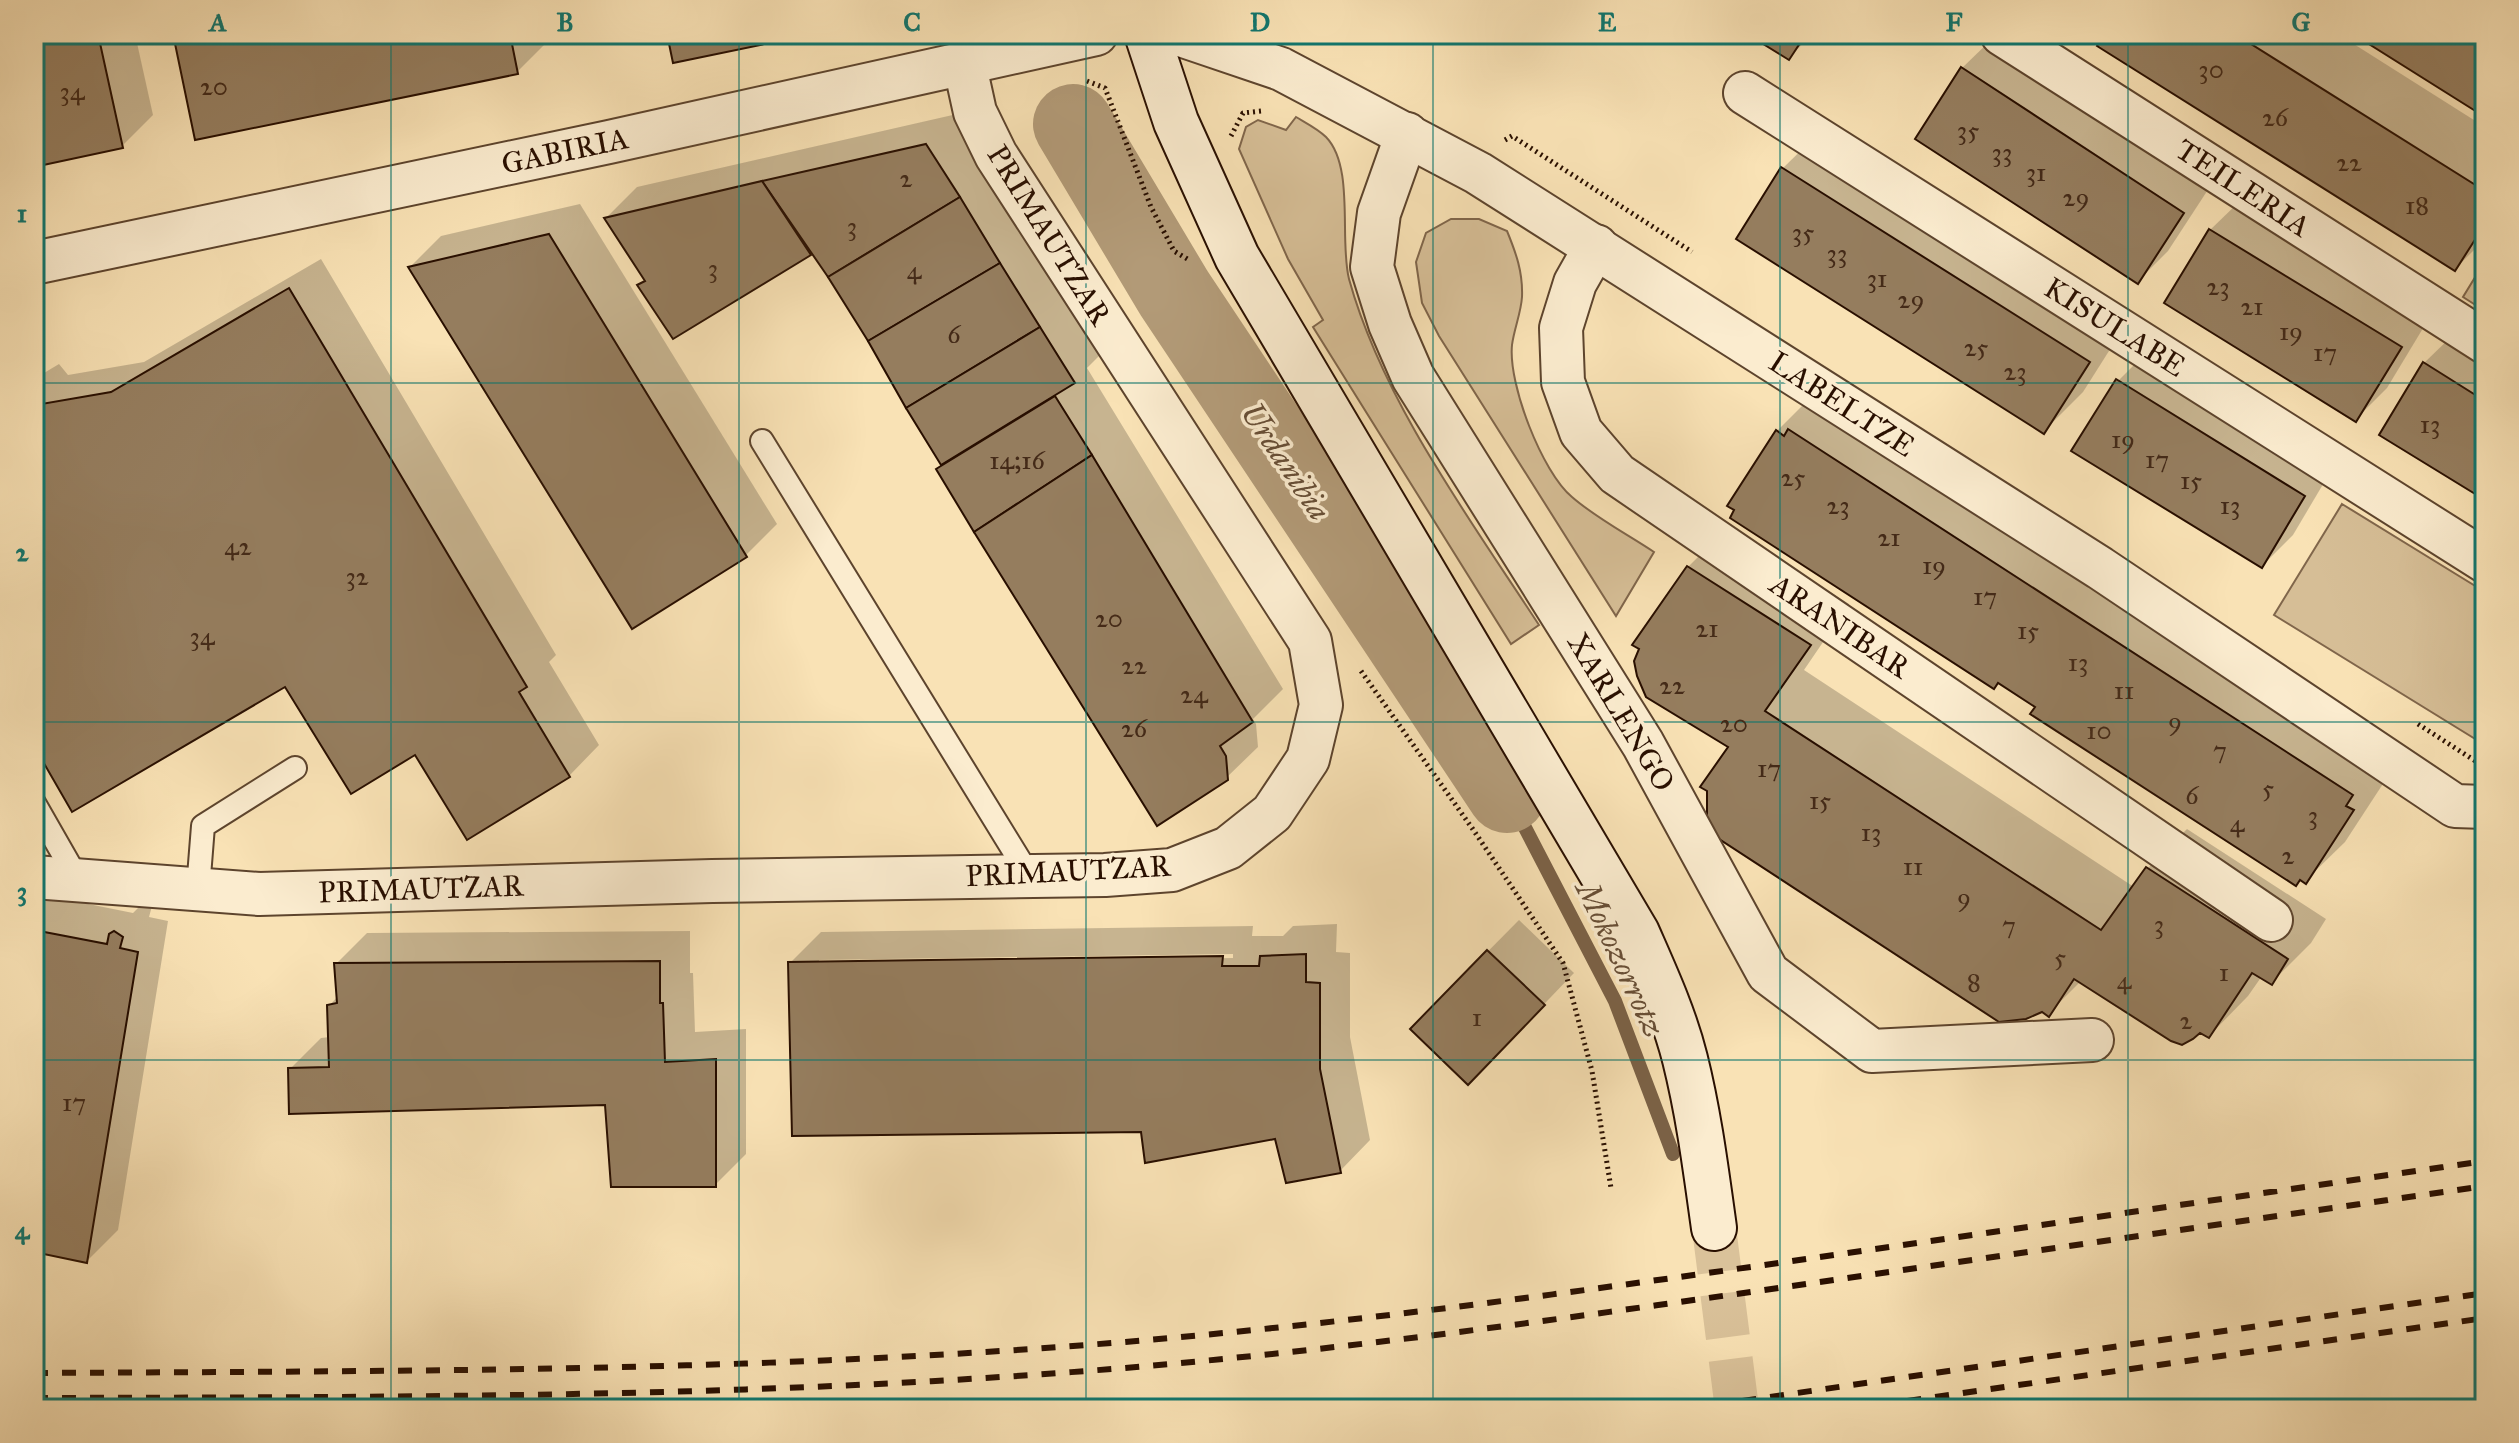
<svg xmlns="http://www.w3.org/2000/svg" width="2519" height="1443" font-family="'IM FELL Great Primer',serif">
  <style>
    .green { fill: #d6be96; stroke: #80664b; stroke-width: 2 }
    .shadow { fill: #0003; fill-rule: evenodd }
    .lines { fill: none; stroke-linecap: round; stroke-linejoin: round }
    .stream { stroke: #7b6247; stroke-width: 14 }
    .river { stroke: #b29a77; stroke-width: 80 }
    .building { fill: #957d5e; stroke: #290f00; stroke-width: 2 }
    .secondary-tunnel { stroke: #dac29a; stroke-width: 44; stroke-dasharray: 44 22; stroke-linecap: butt }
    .lane-casing { stroke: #5d442d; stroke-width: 26 }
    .street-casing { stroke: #5d442d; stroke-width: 46 }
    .secondary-casing { stroke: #290f00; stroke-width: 48 }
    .path { stroke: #290f00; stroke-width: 5; stroke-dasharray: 2 4; stroke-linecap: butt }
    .lane { stroke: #fbeccf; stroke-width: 22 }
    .street { stroke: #fbeccf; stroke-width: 42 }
    .secondary { stroke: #fbeccf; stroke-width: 44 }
    .rail { stroke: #290f00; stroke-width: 6; stroke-dasharray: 14 14; stroke-linecap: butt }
    .grid { fill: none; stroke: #0f766e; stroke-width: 2; stroke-opacity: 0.55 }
    .labels { text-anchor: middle; stroke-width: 7; stroke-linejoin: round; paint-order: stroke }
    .number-label { font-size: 26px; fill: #442a18 }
    .street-label { font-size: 30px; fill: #290f00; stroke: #fbeccf }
    .water-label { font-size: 32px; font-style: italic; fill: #674e36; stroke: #fbeccf }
    .neatline { fill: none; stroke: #0f766e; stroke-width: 3 }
    .grid-label { font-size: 26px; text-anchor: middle; font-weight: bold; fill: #0f766e }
  </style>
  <rect width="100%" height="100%" fill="#f9e2b5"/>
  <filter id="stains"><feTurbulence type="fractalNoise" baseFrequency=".0025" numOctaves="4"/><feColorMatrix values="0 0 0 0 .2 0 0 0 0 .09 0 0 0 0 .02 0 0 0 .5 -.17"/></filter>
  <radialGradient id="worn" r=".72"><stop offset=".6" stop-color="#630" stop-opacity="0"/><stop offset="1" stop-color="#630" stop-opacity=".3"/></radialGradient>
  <g class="green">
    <path d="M 1296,117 C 1306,123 1318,129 1326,137 C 1355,167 1339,240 1349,279 C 1383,402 1470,519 1539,625 L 1511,644 L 1313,327 L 1323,320 L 1288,259 L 1239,149 L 1246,127 L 1258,120 L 1286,130 Z"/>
    <path d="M 1451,219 L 1479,219 L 1507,231 C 1516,253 1523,272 1522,297 C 1521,313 1514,329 1512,345 C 1508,384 1542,472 1572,497 C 1596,518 1627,534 1654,552 L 1616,616 L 1439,336 L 1422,303 L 1416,262 L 1426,233 Z"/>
    <polygon points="2485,261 2485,311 2463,297"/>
    <polygon points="2342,504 2485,592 2485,745 2274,615"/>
  </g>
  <g class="shadow">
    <polygon points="34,34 135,34 153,115 122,146 34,165"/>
    <polygon points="175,34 547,34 548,41 517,72"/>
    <polygon points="1751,34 1812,34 1789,58"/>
    <polygon points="2106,34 2338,34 2485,127 2485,239 2455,269"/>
    <polygon points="1993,38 2213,182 2168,251 2137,282 1962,68"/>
    <polygon points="957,114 1104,351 1087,368 1283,689 1253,719 1256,724 1258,747 1226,778 938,469 943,464 870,340 812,252 673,337 640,286 646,280 606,218 637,187"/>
    <polygon points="1823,129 2128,321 2083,392 2044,431 1738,238 1783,168"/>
    <polygon points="2241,200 2431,315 2387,388 2356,419 2210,230"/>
    <polygon points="580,204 777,524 746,555 410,267 441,236"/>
    <polygon points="321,259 556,655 549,662 599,745 569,776 416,752 286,685 34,742 34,379 59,364 68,375 144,362"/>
    <polygon points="2455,333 2485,351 2485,498 2424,363"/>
    <polygon points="2149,350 2335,464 2293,535 2262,566 2118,381"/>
    <polygon points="1817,391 2392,770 2345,842 2305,881 2038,706 1777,431"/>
    <polygon points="1728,527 1849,604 1804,670 2134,887 2147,869 2187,829 2326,919 2311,943 2272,982 2262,976 2248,996 2209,1036 2081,981 2048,1014 1731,746 1688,567"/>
    <polygon points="34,893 133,913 142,904 152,906 149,917 168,921 118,1230 87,1261 34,1250"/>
    <polygon points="1519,920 1574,973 1498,1052 1412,1028"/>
    <path d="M 1337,924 L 1336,952 L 1350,953 L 1350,1037 L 1370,1140 L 1340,1171 L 1276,1136 L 1143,1130 L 790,963 L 821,932 L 1253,926 L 1252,936 L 1283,936 L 1293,926 ZM 1233,954 L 1233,958 L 819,964 L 819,960 Z"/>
    <polygon points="690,931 690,973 693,973 695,1032 746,1029 746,1154 715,1185 607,1103 290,1069 321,1038 330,1037 329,1006 338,996 336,964 367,933"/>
  </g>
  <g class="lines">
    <polyline class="stream" points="1507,793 1615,1001 1673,1154"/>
    <polyline class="river" points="1073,124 1174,293 1507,793"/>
  </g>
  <g class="building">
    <polygon points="34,34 98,34 123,148 34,167"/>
    <polygon points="173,34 510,34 518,74 195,140"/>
    <polygon points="667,34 813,34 673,63"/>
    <polygon points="1747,34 1806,34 1789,60"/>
    <polygon points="2104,34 2235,34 2485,191 2485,224 2455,271 2097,46"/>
    <polygon points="2353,34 2485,34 2485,117"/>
    <polygon points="1961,67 2184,213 2138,284 1915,139"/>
    <polygon points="926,144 960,197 828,277 762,181"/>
    <polygon points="1781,167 2090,362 2044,434 1736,239"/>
    <polygon points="762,181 811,255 673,339 637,285 645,281 604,218"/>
    <polygon points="960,197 1000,263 868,341 828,277"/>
    <polygon points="2209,229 2402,347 2356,422 2164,303"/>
    <polygon points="549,234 747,557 632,629 408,267"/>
    <polygon points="1000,263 1040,327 906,408 868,341"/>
    <polygon points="289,288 527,687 519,692 570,777 467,840 415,755 351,794 285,687 72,812 34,746 34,402 36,405 111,392"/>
    <polygon points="1040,327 1075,383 941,465 906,408"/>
    <polygon points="2423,362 2485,401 2485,500 2379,435"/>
    <polygon points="2116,379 2305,496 2262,568 2071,451"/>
    <polygon points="1055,396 1092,455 974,532 936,469"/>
    <polygon points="1788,429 2353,795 2346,806 2354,810 2306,884 2300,880 2296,886 2030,714 2035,707 1998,683 1994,689 1730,518 1734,510 1727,506 1776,430 1784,436"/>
    <polygon points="1092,455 1253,722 1220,746 1226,756 1228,780 1157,826 974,532"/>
    <polygon points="1687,566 1811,645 1765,711 2101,930 2146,867 2288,959 2272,985 2252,973 2209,1038 2200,1033 2193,1039 2182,1045 2171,1041 2074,979 2049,1017 2042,1012 2026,1019 1999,1022 1713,835 1707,820 1707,791 1700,787 1728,747 1646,697 1637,676 1634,661 1639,649 1632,645"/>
    <polygon points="34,930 107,944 109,934 114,931 123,937 120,948 138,952 87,1263 34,1252"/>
    <polygon points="1487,950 1545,1005 1468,1085 1410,1029"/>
    <polygon points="1306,954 1306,982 1320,983 1320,1069 1341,1173 1286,1183 1275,1139 1145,1163 1141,1132 792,1136 788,962 1223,956 1222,966 1259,966 1260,956"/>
    <polygon points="660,961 660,1003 663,1003 665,1062 716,1059 716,1187 611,1187 605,1105 289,1114 288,1068 329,1067 327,1005 337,1003 334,963"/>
  </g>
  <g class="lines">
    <polyline class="secondary-tunnel" points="1714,1228 1737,1409"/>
    <defs>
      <g id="lane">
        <polyline points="762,441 1030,877"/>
        <polyline points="34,803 78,880"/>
        <polyline points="198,889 203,826 295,768"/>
      </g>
      <g id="street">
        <polyline points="1178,34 1281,69 1478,173 2100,568 2455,806 2485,807"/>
        <polyline points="2002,34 2485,342"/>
        <polyline points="1745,93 2485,561"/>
        <polyline points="1407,134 1379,213 1372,267 1390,324 1413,377 1643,744 1768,973 1872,1051 2092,1040"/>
        <polyline points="1596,246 1575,283 1561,328 1563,382 1581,432 1617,474 2271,920"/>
        <polyline points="34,263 609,142 1096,34"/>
        <polyline points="34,877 259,894 712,881 1105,875 1172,870 1228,848 1272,813 1308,759 1321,705 1310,641 996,155 975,112 964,62"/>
      </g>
      <path id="secondary" d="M 1147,34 L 1176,122 L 1237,257 L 1637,933 C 1655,974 1674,1015 1685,1059 C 1699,1115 1706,1171 1714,1228"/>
    </defs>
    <use href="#lane" class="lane-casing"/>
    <use href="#street" class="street-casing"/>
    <use href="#secondary" class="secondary-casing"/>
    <g class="path">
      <polyline points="1087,81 1105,88 1151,207 1174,251 1189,260"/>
      <polyline points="1231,136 1243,113 1262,111"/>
      <polyline points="1505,140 1512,136 1692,252"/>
      <polyline points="1361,671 1472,828 1563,963 1592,1071 1611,1188"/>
      <polyline points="2418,724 2477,762"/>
    </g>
    <use href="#lane" class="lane"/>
    <use href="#street" class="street"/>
    <use href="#secondary" class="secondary"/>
    <g class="rail">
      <path d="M 34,1373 C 385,1371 736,1372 1086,1345 C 1324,1327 1562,1294 1799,1260 C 2027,1227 2256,1194 2485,1161"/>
      <path d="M 34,1398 C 385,1397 736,1398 1086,1371 C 1324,1353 1562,1319 1799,1285 C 2027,1252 2256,1219 2485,1186"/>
      <polyline points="1687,1409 2485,1293"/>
      <polyline points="1852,1409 2485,1318"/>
    </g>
  </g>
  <path class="grid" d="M 391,34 L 391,1409M 739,34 L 739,1409M 1086,34 L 1086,1409M 1433,34 L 1433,1409M 1780,34 L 1780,1409M 2128,34 L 2128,1409M 34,383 L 2485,383M 34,722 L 2485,722M 34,1060 L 2485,1060"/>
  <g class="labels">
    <g class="number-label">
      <text x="2211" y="78">30</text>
      <text x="214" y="95">20</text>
      <text x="72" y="100">34</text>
      <text x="2275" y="126">26</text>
      <text x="1968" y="139">35</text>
      <text x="2002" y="161">33</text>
      <text x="2349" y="171">22</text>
      <text x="2036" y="181">31</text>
      <text x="906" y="187">2</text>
      <text x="2076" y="206">29</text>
      <text x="2417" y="214">18</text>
      <text x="852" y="235">3</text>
      <text x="1803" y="241">35</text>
      <text x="1837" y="262">33</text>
      <text x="713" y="277">3</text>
      <text x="914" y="279">4</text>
      <text x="1877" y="287">31</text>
      <text x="2218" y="295">23</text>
      <text x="1911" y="308">29</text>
      <text x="2252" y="315">21</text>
      <text x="2291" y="340">19</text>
      <text x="954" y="343">6</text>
      <text x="1976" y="356">25</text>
      <text x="2325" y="361">17</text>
      <text x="2015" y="380">23</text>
      <text x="2430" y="433">13</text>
      <text x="2123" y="448">19</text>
      <text x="2157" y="468">17</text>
      <text x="1017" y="469">14;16</text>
      <text x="1793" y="486">25</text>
      <text x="2191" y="489">15</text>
      <text x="1838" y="514">23</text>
      <text x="2230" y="514">13</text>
      <text x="1889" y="546">21</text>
      <text x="238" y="555">42</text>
      <text x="1934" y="574">19</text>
      <text x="357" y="585">32</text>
      <text x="1985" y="605">17</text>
      <text x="1109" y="627">20</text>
      <text x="1707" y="637">21</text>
      <text x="2028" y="639">15</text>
      <text x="202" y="645">34</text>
      <text x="2078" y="671">13</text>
      <text x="1134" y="674">22</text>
      <text x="1672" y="694">22</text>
      <text x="2124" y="699">11</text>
      <text x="1194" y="703">24</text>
      <text x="2175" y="730">9</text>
      <text x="1734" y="732">20</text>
      <text x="1134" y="737">26</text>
      <text x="2099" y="739">10</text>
      <text x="2220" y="759">7</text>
      <text x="1769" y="777">17</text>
      <text x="2268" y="797">5</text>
      <text x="2192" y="804">6</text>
      <text x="1820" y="809">15</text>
      <text x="2313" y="824">3</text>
      <text x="2237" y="832">4</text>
      <text x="1871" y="841">13</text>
      <text x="2288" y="864">2</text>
      <text x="1913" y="875">11</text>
      <text x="1964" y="906">9</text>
      <text x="2159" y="933">3</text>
      <text x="2009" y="934">7</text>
      <text x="2060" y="966">5</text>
      <text x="2224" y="981">1</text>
      <text x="2124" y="989">4</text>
      <text x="1974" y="991">8</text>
      <text x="1477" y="1026">1</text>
      <text x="2186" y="1029">2</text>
      <text x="74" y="1111">17</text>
    </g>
    <g class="street-label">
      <text transform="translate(565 151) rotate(-12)" y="10">GABIRIA</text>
      <text transform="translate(2243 188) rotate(33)" y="10">TEILERIA</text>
      <text transform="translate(1049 235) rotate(58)" y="10">PRIMAUTZAR</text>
      <text transform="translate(2115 327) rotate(32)" y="10">KISULABE</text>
      <text transform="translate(1842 404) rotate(33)" y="10">LABELTZE</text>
      <text transform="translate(1840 626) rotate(34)" y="10">ARANIBAR</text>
      <text transform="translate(1621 712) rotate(59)" y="10">XARLENGO</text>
      <text transform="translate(1068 871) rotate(-3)" y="10">PRIMAUTZAR</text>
      <text transform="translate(421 889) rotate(-2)" y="10">PRIMAUTZAR</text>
    </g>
    <g class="water-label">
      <text transform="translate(1286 461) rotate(56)" y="11">Urdanibia</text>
      <text transform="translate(1621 959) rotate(65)" y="11">Mokozorrotz</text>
    </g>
  </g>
  <rect width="2519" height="1443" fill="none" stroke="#f9e2b5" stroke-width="88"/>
  <rect x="44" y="44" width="2431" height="1355" class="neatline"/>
  <g class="grid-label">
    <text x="218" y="31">A</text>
    <text x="565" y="31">B</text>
    <text x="912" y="31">C</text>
    <text x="1260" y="31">D</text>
    <text x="1607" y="31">E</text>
    <text x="1954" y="31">F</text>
    <text x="2301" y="31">G</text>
    <text x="22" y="222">1</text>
    <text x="22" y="561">2</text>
    <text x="22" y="900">3</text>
    <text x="22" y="1239">4</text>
  </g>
  <rect width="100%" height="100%" filter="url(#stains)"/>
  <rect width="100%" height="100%" fill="url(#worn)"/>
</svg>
